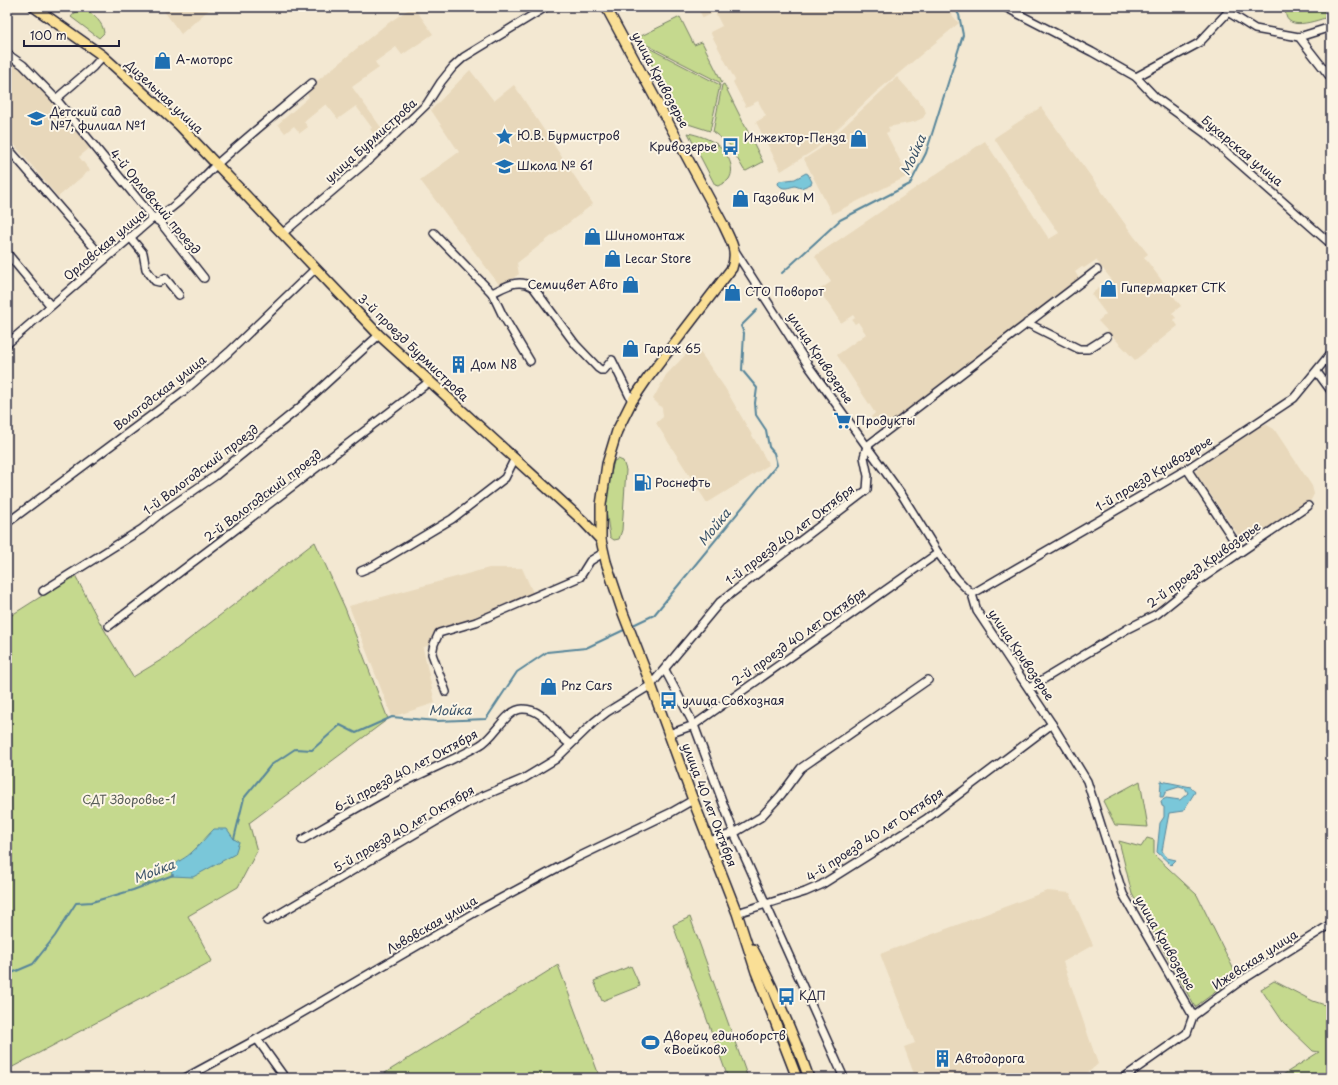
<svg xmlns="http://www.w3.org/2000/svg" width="1338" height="1085" font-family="'Playpen Sans',sans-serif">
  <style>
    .built { fill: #e8d8bb }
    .green { fill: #c5d98e; stroke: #747e64 }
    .water { fill: #7ac7d9; stroke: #57859a }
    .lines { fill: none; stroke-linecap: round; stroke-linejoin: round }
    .stream { stroke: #57859a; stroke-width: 2 }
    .minor-casing { stroke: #22223b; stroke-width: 10 }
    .major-casing { stroke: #22223b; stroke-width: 12 }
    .minor { stroke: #fcf5e5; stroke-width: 7 }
    .major { stroke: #fadf96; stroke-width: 9 }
    .labels { text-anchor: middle; stroke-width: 4; stroke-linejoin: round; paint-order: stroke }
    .poi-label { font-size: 12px; fill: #22223b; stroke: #fcf5e5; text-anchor: start }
    .street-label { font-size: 12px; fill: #22223b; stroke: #fcf5e5 }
    .park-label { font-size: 12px; fill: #535954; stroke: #fcf5e5 }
    .water-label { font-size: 13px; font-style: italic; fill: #3c546a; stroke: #fcf5e5 }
  </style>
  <rect width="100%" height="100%" fill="#f3e8d2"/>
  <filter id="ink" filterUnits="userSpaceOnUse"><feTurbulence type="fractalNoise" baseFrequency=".025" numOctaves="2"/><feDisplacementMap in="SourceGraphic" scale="8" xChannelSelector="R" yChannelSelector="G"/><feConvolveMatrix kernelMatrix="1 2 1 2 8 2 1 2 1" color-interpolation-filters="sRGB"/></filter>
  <g filter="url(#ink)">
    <g class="built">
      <polygon points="161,7 212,7 181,34"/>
      <polygon points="412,7 414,7 433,34 402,55 396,47 375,62 379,68 352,87 388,137 380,143 370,129 372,128 356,106 338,119 326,104 304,122 308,127 300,133 294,126 285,133 278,124 309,97 305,91 384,26"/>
      <polygon points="697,7 945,7 959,23 875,93 816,149 781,171 756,122 766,116 758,101 746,107 733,82 735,80 710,32 722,26 715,12 703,18"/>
      <polygon points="7,58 11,58 53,102 91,147 79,157 90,170 58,197 7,136"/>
      <polygon points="470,70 494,101 514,85 593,204 517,263 519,274 501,287 420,180 459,152 431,110"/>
      <polygon points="897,77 924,107 926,113 923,118 914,122 888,127 890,131 886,133 908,176 832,214 804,159 821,148"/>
      <polygon points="1041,107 1133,235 1148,254 1144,257 1181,306 1172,313 1176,318 1174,320 1178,326 1135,360 1098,321 1106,314 1091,294 1111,279 1096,260 1084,268 1082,267 1075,272 1084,286 886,435 879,427 871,417 875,413 837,355 866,334 858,322 855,324 852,320 855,318 853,315 841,323 819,290 831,282 815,256 985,141 1049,239 1059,233 1001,149 994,138"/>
      <polygon points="695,345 725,388 769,465 707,503 656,423 663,417 662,408 653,399 666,375"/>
      <polygon points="1262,425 1267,425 1274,429 1312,486 1314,494 1311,500 1256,537 1252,540 1245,540 1239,536 1195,472 1208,461"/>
      <polygon points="489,568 522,568 534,595 477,616 423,648 435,703 392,717 349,606"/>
      <polygon points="1047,891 1070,893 1093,945 1063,962 1098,1064 1082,1078 928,1078 925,1070 914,1074 904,1047 915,1043 880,954"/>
    </g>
    <g class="green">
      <path d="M 1286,7 L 1331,7 L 1331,16 C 1318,20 1281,35 1286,7 Z"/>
      <path d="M 86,9 C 94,16 103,22 104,33 L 99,38 L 71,17 C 75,12 79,10 86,9 Z"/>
      <polygon points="680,17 694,45 702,42 722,82 721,83 639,41 637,38"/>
      <polygon points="643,45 720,85 710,131 682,122 642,46"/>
      <polygon points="724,84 763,162 746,171 744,170 729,144 713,132 722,85"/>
      <path d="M 688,133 C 698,135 710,139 718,145 C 727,152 736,168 729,179 C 727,182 721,184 718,186 L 715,185 Z"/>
      <polygon points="618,459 623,461 626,470 622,530 619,539 614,540 610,537 606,510 606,494 614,461"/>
      <polygon points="315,542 345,608 388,719 249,823 257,851 238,887 188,916 212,961 7,1070 7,618 75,575 99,621 133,677 166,657"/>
      <polygon points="1140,781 1148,827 1115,825 1103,801"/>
      <polygon points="1147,838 1154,840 1154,855 1197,895 1237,976 1195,1007 1132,894 1119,841 1141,847"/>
      <polygon points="690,917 748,1078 728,1078 673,925"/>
      <polygon points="558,965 600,1078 377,1078"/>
      <polygon points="631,966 640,986 602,1001 594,981"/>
      <polygon points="1274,981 1313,1001 1331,1007 1331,1078 1278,1078 1319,1052 1313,1051 1283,1022 1261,989"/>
    </g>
    <g class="water">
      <path d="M 806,173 L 808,174 L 812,182 L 811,184 L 801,188 L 795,186 C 789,187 783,191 778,184 L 779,181 L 795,179 Z"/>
      <polygon points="1161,781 1191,787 1195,792 1183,811 1169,813 1162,851 1167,858 1176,860 1171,865 1157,852 1160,823 1164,817 1164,807 1162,806 1161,801 1166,798 1180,800 1188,793 1186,789 1179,787 1166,791 1163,797 1160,797"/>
      <path d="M 214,829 L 227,829 L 234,839 L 239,842 L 235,854 L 193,877 L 171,876 C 174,860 181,862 191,853 C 199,846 206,837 214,829 Z"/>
    </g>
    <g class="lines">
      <g class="stream">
        <polyline points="782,273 840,220 910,184 926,153 963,35 959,15 954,7"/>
        <polyline points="631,626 654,615 777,465 774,453 769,447 766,430 756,415 755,403 757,388 742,370 744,333 741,326 757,310"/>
        <polyline points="234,839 244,798 271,765 295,749 312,750 340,725 356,733 392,717 437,721 486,719 517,672 547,652 586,648 626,629"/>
        <polyline points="7,975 33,964 55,936 76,903 92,902 133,890 173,875"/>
      </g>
      <defs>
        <g id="minor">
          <polyline points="1005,7 1092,52 1136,77 1155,97 1206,134 1331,244"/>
          <polyline points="1228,12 1255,29 1299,37 1331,78"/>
          <polyline points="1299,37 1331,27"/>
          <polyline points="7,54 23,65 56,99 153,218 160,222 204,278"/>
          <polyline points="1136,77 1199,43 1228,12 1229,8"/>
          <polyline points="56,99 93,67 103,56"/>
          <polyline points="7,147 104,259"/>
          <polyline points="283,233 371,158 427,104 441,82 453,67 464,57 546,7"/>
          <polyline points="434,233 492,293 502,314 530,361"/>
          <polyline points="130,237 143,253 146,269 155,281 159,282 165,278 179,295"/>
          <polyline points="735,251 810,368 902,495 938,553 957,579 972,594 977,611 1052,724 1087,781 1123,894 1193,1016"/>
          <polyline points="7,253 50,305"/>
          <path d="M 492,293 C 507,286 518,278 533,287 L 576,345 L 598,368 L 601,370 L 604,370 L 612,360 L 632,401"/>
          <polyline points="1027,323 1079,349 1088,349 1107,337"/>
          <path d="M 7,344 L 153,218 C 175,211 199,181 216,165 C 247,137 280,110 312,83"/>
          <polyline points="1317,372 1331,391"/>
          <polyline points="1187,469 1241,551"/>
          <polyline points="7,523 184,391 229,352 315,269"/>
          <polyline points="361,571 373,566 452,519 505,478 515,458"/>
          <polyline points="43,591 142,529 161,513 215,476 298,409 379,335"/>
          <polyline points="972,594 1146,493 1187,469 1258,422 1294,398 1331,353"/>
          <polyline points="109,626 429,382"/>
          <polyline points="665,670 694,725 734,833 844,1078"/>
          <polyline points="1029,688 1127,629 1157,614 1198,581 1308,506"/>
          <polyline points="446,692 432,654 434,644 439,633 476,622 580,577 590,561 603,553"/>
          <polyline points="669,734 694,725 938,553"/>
          <path d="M 302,840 C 333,822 363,804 395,787 C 423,772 452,761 480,745 C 495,737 506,709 523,709 C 546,709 553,734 570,744"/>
          <polyline points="709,841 734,833 761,817 781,795 801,768 928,680"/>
          <polyline points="737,913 805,892 821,885 926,819 1052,724"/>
          <polyline points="267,921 469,802 523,779 556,759 594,722 607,712 651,685 720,602 867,490 868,476 864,457 867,446 1097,270"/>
          <polyline points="257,1039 285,1078"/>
          <polyline points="185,1078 257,1039 479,910 574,859 672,812 693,800"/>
          <polyline points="1123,1078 1187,1033 1193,1016 1239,982 1331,924"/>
        </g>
        <g id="major">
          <polyline points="34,7 103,56 179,125 379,335 559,499 583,521 601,540"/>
          <path d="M 606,7 L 724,226 C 731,242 738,250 732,268 L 647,379 L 632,401 L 617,431 L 607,464 L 601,505 L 601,540 L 606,562 L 623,613 L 651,685 L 693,800 L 737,913 L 756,972 L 797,1078"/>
          <path d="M 753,949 C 775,990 793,1034 809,1078"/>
        </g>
      </defs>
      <use href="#minor" class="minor-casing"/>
      <use href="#major" class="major-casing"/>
      <use href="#minor" class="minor"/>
      <use href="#major" class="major"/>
    </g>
  </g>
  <defs>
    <symbol id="shop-bare" viewBox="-9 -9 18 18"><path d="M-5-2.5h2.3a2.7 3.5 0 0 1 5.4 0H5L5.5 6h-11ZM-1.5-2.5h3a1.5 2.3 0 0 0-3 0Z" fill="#1f6fb2" stroke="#fcf5e5" stroke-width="2.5" paint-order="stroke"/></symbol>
    <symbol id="school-bare" viewBox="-9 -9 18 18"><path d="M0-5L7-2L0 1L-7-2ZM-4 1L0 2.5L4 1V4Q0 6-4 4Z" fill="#1f6fb2" stroke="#fcf5e5" stroke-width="2.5" paint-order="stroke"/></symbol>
    <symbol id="sight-bare" viewBox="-9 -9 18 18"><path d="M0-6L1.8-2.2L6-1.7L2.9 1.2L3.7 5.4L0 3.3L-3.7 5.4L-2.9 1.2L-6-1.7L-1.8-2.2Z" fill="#1f6fb2" stroke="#fcf5e5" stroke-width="2.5" paint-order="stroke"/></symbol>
    <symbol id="bus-bare" viewBox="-9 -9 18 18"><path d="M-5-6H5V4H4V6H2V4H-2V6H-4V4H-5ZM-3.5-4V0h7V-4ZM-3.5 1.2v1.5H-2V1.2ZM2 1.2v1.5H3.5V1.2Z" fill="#1f6fb2" stroke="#fcf5e5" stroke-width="2.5" paint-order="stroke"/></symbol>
    <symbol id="building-bare" viewBox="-9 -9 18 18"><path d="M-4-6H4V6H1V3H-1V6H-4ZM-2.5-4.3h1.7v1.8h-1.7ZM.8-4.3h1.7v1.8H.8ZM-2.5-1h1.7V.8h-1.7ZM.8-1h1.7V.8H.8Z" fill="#1f6fb2" stroke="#fcf5e5" stroke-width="2.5" paint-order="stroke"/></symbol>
    <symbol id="supermarket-bare" viewBox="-9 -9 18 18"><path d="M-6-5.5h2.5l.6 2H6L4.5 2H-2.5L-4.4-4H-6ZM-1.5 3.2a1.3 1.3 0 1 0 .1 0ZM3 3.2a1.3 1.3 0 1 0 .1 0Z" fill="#1f6fb2" stroke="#fcf5e5" stroke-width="2.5" paint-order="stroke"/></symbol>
    <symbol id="fuel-bare" viewBox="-9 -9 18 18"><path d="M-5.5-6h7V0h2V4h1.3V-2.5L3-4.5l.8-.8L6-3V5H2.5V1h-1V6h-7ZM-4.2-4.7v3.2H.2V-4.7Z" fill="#1f6fb2" stroke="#fcf5e5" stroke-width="2.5" paint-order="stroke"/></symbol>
    <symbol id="stadium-bare" viewBox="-9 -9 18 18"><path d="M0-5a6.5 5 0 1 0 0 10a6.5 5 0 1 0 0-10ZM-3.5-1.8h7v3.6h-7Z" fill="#1f6fb2" stroke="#fcf5e5" stroke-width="2.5" paint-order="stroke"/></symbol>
  </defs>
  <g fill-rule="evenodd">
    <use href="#shop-bare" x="150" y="48" width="25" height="25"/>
    <use href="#school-bare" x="24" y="106" width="25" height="25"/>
    <use href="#sight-bare" x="492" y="124" width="25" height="25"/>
    <use href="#shop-bare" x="846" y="126" width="25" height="25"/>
    <use href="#bus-bare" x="718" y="134" width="25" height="25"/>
    <use href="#school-bare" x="492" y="154" width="25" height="25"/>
    <use href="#shop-bare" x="728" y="186" width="25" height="25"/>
    <use href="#shop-bare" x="580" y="224" width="25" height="25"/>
    <use href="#shop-bare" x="600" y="246" width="25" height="25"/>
    <use href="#shop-bare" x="618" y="272" width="25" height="25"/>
    <use href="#shop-bare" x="1096" y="276" width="25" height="25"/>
    <use href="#shop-bare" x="720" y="280" width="25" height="25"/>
    <use href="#shop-bare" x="618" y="336" width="25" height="25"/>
    <use href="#building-bare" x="446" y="352" width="25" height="25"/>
    <use href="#supermarket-bare" x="830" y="408" width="25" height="25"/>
    <use href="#fuel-bare" x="630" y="470" width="25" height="25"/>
    <use href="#shop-bare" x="536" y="674" width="25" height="25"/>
    <use href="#bus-bare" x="656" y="688" width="25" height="25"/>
    <use href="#bus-bare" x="774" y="984" width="25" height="25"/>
    <use href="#stadium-bare" x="638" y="1030" width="25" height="25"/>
    <use href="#building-bare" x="930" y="1046" width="25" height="25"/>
  </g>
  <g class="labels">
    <g class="poi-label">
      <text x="176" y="64">А-моторс</text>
      <text x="50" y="116">Детский сад<tspan x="50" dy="14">№7, филиал №1</tspan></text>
      <text x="517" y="140">Ю.В. Бурмистров</text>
      <text x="846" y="142" text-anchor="end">Инжектор-Пенза</text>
      <text x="717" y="151" text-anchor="end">Кривозерье</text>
      <text x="517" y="170">Школа № 61</text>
      <text x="753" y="202">Газовик М</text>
      <text x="605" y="240">Шиномонтаж</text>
      <text x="625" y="263">Lecar Store</text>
      <text x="618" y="289" text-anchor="end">Семицвет Авто</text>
      <text x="1121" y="292">Гипермаркет СТК</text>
      <text x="745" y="296">СТО Поворот</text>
      <text x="644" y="353">Гараж 65</text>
      <text x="471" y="369">Дом N8</text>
      <text x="856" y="425">Продукты</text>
      <text x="655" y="487">Роснефть</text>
      <text x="561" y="690">Pnz Cars</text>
      <text x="682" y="705">улица Совхозная</text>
      <text x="799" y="1000">КДП</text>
      <text x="664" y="1040">Дворец единоборств<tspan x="664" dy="14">«Воейков»</tspan></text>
      <text x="955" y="1063">Автодорога</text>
    </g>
    <g class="street-label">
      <text transform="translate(660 80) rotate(62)" y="4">улица Кривозерье</text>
      <text transform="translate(164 97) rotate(43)" y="4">Дизельная улица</text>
      <text transform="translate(371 141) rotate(-42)" y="4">улица Бурмистрова</text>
      <text transform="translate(1242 151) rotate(40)" y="4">Бухарская улица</text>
      <text transform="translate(155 202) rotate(50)" y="4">4-й Орловский проезд</text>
      <text transform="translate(105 245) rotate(-40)" y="4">Орловская улица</text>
      <text transform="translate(413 348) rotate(44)" y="4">3-й проезд Бурмистрова</text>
      <text transform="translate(820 358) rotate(56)" y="4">улица Кривозерье</text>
      <text transform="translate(160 393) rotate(-38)" y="4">Вологодская улица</text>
      <text transform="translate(201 470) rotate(-37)" y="4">1-й Вологодский проезд</text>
      <text transform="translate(1154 474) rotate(-31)" y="4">1-й проезд Кривозерье</text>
      <text transform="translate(263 496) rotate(-37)" y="4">2-й Вологодский проезд</text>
      <text transform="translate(790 535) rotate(-37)" y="4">1-й проезд 40 лет Октября</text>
      <text transform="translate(1204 565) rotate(-36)" y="4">2-й проезд Кривозерье</text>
      <text transform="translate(799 637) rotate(-35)" y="4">2-й проезд 40 лет Октября</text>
      <text transform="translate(1021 655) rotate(56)" y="4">улица Кривозерье</text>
      <text transform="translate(406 771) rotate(-28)" y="4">6-й проезд 40 лет Октября</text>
      <text transform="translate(709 805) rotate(69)" y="4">улица 40 лет Октября</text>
      <text transform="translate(404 829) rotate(-30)" y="4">5-й проезд 40 лет Октября</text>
      <text transform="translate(875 835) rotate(-33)" y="4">4-й проезд 40 лет Октября</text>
      <text transform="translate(432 925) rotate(-30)" y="4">Львовская улица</text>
      <text transform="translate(1165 943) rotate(60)" y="4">улица Кривозерье</text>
      <text transform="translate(1255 960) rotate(-33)" y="4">Ижевская улица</text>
    </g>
    <g class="park-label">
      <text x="129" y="804">СДТ Здоровье-1</text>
    </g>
    <g class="water-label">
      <text transform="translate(913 155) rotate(-66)" y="5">Мойка</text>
      <text transform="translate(714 527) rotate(-51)" y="5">Мойка</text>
      <text transform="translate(450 710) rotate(-1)" y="5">Мойка</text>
      <text transform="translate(154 871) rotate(-21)" y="5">Мойка</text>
    </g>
  </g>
  <rect width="1338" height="1085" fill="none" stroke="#fcf5e5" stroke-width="24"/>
  <rect x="12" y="12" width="1314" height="1061" fill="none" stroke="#22223b" stroke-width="1.5" filter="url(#ink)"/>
  <path d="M24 40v6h95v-6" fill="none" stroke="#22223b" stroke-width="2"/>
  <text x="30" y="40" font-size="12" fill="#22223b" stroke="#fcf5e5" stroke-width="3" paint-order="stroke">100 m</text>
</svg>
